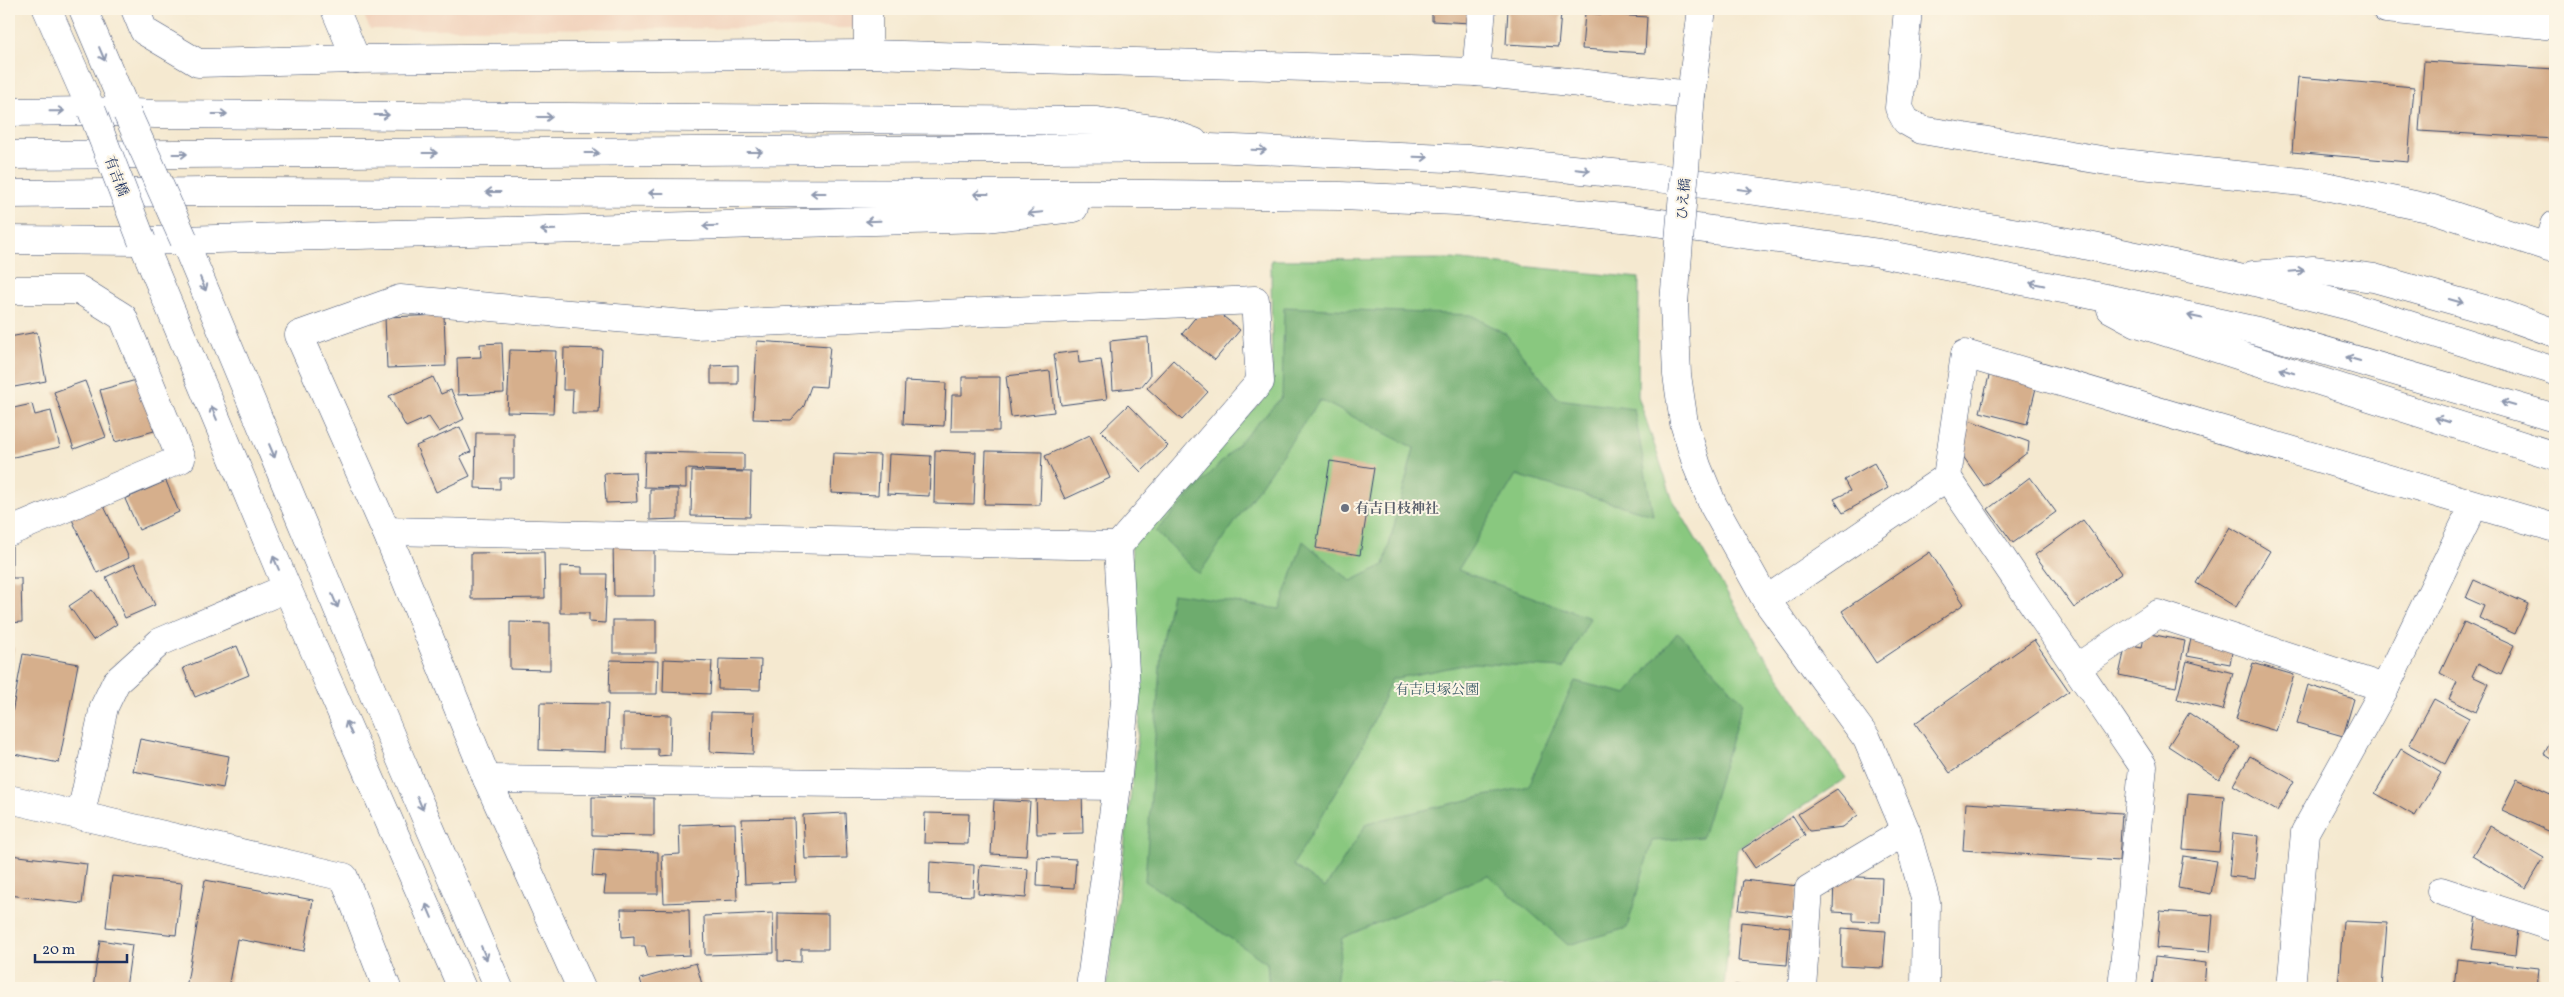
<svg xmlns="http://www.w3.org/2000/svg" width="2564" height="997" font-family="Vollkorn,'Noto Serif JP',serif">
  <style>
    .built { fill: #f2d4be }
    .green { fill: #89c87f; stroke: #527c6e }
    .forest { fill: #6eac6e; stroke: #446e66 }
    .building { fill: #d6af8c }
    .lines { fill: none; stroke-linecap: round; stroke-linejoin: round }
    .minor-casing { stroke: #3c4b6f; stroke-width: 29 }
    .tertiary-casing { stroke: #3c4b6f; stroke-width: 29 }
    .minor { stroke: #fff; stroke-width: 28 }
    .tertiary { stroke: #fff; stroke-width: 28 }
    .tertiary-bridge-casing { stroke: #3c4b6f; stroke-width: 29; stroke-linecap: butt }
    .tertiary-bridge { stroke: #fff; stroke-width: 28 }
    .oneway { stroke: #8d97ae }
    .worship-dot { fill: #6b7280; stroke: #fcf5e5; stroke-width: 2 }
    .labels { text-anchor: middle; stroke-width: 4; stroke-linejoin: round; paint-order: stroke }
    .street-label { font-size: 14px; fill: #1b2f5e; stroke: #fcf5e5 }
    .worship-label { font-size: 14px; font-weight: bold; fill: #5b616d; stroke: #fcf5e5; text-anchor: start }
    .park-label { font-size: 14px; fill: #3c5d68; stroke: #fcf5e5 }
  </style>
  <rect width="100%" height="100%" fill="#fcf5e5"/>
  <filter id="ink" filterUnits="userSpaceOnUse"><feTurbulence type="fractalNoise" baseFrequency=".02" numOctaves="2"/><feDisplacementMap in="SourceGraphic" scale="10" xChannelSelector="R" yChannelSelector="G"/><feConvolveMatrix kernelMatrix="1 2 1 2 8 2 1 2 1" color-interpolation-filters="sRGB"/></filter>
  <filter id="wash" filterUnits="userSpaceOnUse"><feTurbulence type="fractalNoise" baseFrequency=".0096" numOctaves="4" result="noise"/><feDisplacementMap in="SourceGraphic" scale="20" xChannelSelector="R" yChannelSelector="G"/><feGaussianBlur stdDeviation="1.12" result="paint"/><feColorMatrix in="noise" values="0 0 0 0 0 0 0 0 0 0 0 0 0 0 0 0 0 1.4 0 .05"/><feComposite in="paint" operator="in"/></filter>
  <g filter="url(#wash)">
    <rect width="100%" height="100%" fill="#f5e9d0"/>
    <polygon class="built" points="361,9 859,9 859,28 370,29"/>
    <polygon class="green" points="1452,259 1639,278 1638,396 1672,498 1757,644 1846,778 1737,850 1724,988 1107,988 1140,718 1131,541 1272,389 1271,260"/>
    <polygon class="forest" points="1284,307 1471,315 1506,334 1558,399 1634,409 1653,515 1516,475 1458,570 1590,618 1564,668 1474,663 1392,679 1361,749 1293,865 1325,888 1367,823 1529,786 1548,739 1575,681 1627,694 1678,632 1743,702 1702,837 1652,841 1627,928 1568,945 1488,875 1342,938 1336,983 1366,988 1269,988 1267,963 1145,881 1161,651 1172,593 1280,609 1303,541 1351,581 1384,565 1414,448 1320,400 1199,574 1156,532 1282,397"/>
    <g id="blocks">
      <g class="building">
        <polygon points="1432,9 1471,9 1471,23 1432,21"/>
        <polygon points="1508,9 1561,13 1558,47 1506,44"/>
        <polygon points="1585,13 1647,17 1645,53 1582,49"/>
        <polygon points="2424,61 2555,69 2555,139 2419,131"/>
        <polygon points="2298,77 2414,87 2408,162 2292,152"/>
        <polygon points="1207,303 1240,330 1215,360 1182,334"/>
        <polygon points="444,315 446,366 387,368 385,317"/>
        <polygon points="37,332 46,381 9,388 9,337"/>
        <polygon points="1148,337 1150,376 1141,387 1113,390 1110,341"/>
        <polygon points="757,341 830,346 826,387 811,386 804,406 791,420 753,419"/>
        <polygon points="502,343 504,393 458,395 457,358 481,357 480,344"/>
        <polygon points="564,348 602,349 599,413 572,413 573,390 563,390"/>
        <polygon points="510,350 556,351 553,413 507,412"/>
        <polygon points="1078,351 1079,363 1101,360 1107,399 1061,405 1054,354"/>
        <polygon points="1173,360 1208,392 1182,420 1147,388"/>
        <polygon points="738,365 738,384 711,384 711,366"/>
        <polygon points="1050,371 1054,412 1011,417 1006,376"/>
        <polygon points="1990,372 2037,384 2027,424 1980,412"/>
        <polygon points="433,377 441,394 451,390 464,419 439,432 429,417 406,427 389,396"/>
        <polygon points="962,377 1000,377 999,431 951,431 952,395 962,395"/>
        <polygon points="140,379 154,431 115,442 100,390"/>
        <polygon points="85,381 106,437 74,449 54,392"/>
        <polygon points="905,381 946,383 944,426 903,424"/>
        <polygon points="32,404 35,415 51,411 60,447 9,458 9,409"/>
        <polygon points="1128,405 1168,446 1141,472 1101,431"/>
        <polygon points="1969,420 2029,442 2028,452 1984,486 1960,452"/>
        <polygon points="460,427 471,452 460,456 470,476 436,492 416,446"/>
        <polygon points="476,433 514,433 514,478 500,478 500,489 475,488"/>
        <polygon points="1090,435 1110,478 1065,499 1045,456"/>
        <polygon points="935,450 976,452 974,504 934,503"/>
        <polygon points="986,451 1042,452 1040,505 984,504"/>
        <polygon points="645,452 744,454 744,471 686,469 686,488 644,487"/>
        <polygon points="833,453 880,455 878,495 831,493"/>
        <polygon points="889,454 931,456 929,496 887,494"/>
        <polygon points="1330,461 1374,468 1360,555 1316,548"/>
        <polygon points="1874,463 1888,488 1843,513 1834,499 1850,491 1844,480"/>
        <polygon points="692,471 751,472 750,517 691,516"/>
        <polygon points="635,472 637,502 606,503 604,473"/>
        <polygon points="2030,477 2056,512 2013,543 1988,509"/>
        <polygon points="166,481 179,512 139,530 125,499"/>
        <polygon points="650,489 678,489 678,519 650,520"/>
        <polygon points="99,496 129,558 97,573 68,511"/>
        <polygon points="2083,520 2122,573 2074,608 2035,555"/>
        <polygon points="2230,527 2270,551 2236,607 2196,583"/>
        <polygon points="613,544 654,544 654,596 614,596"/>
        <polygon points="9,545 12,545 12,578 21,578 22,622 9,623"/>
        <polygon points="544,552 545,598 471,599 471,553"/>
        <polygon points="1930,552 1964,604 1876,663 1842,611"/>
        <polygon points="135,563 155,605 125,618 106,577"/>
        <polygon points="560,566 582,567 582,574 607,574 605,623 589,622 589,613 560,613"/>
        <polygon points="2474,580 2528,604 2515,634 2479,618 2484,606 2466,598"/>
        <polygon points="93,590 117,624 93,640 69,606"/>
        <rect x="613" y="620" width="43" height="33"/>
        <polygon points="510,622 550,623 550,670 510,669"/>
        <polygon points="2464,622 2514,645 2501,674 2478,663 2472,676 2489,684 2476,712 2449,699 2457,682 2440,673"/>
        <polygon points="2145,633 2185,641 2176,687 2119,675 2126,644 2142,647"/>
        <polygon points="2191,639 2233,646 2230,664 2187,656"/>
        <polygon points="2034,640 2069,691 1950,773 1915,723"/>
        <polygon points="237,646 249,675 195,697 183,668"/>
        <polygon points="9,647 14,648 10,669 9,669"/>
        <polygon points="23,654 78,664 59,763 9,753 9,729"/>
        <polygon points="664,659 712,661 710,694 663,692"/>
        <polygon points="719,659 761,660 760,690 718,689"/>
        <polygon points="610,660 658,661 657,694 609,694"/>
        <polygon points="2187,661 2233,673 2223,710 2177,699"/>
        <polygon points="2253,663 2294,675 2276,731 2236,719"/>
        <polygon points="2308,685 2354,699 2343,736 2297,723"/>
        <polygon points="2434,699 2469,718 2445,764 2409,745"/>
        <polygon points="540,703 608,704 606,752 539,750"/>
        <polygon points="711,712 754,713 753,754 710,752"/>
        <polygon points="2189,713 2240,747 2219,779 2168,746"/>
        <polygon points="623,714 671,715 670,755 658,756 658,749 623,749"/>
        <polygon points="2555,734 2555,761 2544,754"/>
        <polygon points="140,739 229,756 223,788 133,771"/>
        <polygon points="2401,749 2441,773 2415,816 2375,793"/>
        <polygon points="2250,756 2294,781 2277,811 2233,785"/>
        <polygon points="2517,779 2555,796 2555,834 2502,810"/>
        <polygon points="1837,789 1858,815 1843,827 1810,831 1798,814"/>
        <polygon points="1082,790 1083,833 1037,834 1036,792"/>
        <polygon points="2188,793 2224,796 2219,852 2183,849"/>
        <polygon points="592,797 654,798 654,836 592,835"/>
        <polygon points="994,800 1030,802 1026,856 991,854"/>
        <polygon points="1966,803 2122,813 2119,861 1963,850"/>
        <polygon points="845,813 847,858 805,859 803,815"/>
        <polygon points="925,813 969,814 968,844 924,843"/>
        <polygon points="1793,816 1805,835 1755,868 1742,849"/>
        <polygon points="794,818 796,882 745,884 742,819"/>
        <polygon points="735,823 737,900 664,903 662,855 680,854 679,825"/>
        <polygon points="2490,826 2544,858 2526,888 2472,856"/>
        <polygon points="2233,833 2259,836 2255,879 2229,876"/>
        <polygon points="594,849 658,852 658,894 604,894 606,877 592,876"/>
        <polygon points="10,855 87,864 82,904 9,895"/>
        <polygon points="2183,856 2217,861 2211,894 2178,888"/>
        <polygon points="1038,857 1076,859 1074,888 1037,886"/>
        <polygon points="930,862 974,865 973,896 929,894"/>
        <polygon points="980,865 1028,869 1026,898 978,894"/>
        <polygon points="112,876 182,883 176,935 106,927"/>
        <polygon points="1834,876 1882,878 1880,922 1853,921 1853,913 1833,912"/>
        <polygon points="205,880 313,900 304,951 237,939 228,988 186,988"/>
        <polygon points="1743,880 1798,886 1794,916 1739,910"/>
        <polygon points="621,909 689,910 690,955 648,957 645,946 634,946 634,936 622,937"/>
        <polygon points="2160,911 2213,915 2210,952 2157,948"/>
        <polygon points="773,913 774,953 705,955 704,916"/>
        <polygon points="778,913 828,914 828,949 801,949 801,962 778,961"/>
        <polygon points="2477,915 2519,921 2515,955 2472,949"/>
        <polygon points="2343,921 2387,923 2382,988 2338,988"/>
        <polygon points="1741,922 1790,927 1787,965 1738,961"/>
        <polygon points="1842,928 1886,931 1883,968 1841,966"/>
        <polygon points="100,940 132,945 126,988 93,988"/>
        <polygon points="2155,957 2206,963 2204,988 2152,988"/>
        <polygon points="2457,959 2539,968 2537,988 2454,988"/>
        <polygon points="696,963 703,988 643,988 640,979"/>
        <polygon points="1735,985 1754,987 1754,988 1735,988"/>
      </g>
    </g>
  </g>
  <g filter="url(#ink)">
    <use href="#blocks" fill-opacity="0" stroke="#3c4b6f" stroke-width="1"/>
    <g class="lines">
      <defs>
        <g id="minor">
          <polyline points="135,9 144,31 198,63 356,59 868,54 1476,72 1691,95"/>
          <polyline points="335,9 356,59"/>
          <polyline points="868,9 868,54"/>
          <polyline points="1908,9 1899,108 1906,121 1922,130 2113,162 2311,183 2433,209 2548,247 2555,225"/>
          <polyline points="2386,9 2555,26"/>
          <polyline points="1476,72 1482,9"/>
          <polyline points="9,290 80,290 123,317 181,459 9,532"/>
          <polyline points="1947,477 2143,766 2122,988"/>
          <polyline points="386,531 1118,546"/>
          <polyline points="1766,600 1947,477 1965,354 2555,528"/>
          <polyline points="2076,668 2158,614 2385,688"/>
          <polyline points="487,779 1117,786"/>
          <polyline points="9,799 344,877 387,988"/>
          <polyline points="81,814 104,707 116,682 160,642 287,588"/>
          <polyline points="2441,891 2555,928"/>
          <polyline points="581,988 487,779 386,531 299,335 400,299 696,325 1255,300 1260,382 1118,546 1126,690 1117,786 1090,988"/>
          <polyline points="1802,988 1809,889 1906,831"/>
          <polyline points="2291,988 2305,832 2385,688 2474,505"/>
        </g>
        <g id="tertiary">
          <polyline points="47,9 92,111"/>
          <polyline points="83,9 127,113"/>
          <polyline points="1691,95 1702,9"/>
          <polyline points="9,112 92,111 155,114 1097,121 1161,130 1194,142"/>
          <polyline points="9,155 1210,148 1471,159 1643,176 1867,206 2079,244 2231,276 2349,306 2555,371"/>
          <polyline points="9,194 207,192 1152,194 1341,196 1456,201 1632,219 1880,253 2078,292 2257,331 2555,418"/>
          <polyline points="9,240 142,241 985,218 1074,208"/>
          <polyline points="184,240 400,758 499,988"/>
          <polyline points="142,241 287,588 462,988"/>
          <polyline points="2253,275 2313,270 2374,278 2502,314 2555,333"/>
          <polyline points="1674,303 1677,375 1684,423 1697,466 1713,505 1766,600 1867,739 1906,831 1926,902 1925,988"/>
          <polyline points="2111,309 2137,323 2555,456"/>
        </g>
      </defs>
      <use href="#minor" class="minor-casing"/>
      <use href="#tertiary" class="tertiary-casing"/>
      <use href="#minor" class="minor"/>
      <use href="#tertiary" class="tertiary"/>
      <defs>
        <g id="tertiary-bridge">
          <polyline points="92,111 142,241"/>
          <polyline points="127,113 184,240"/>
          <polyline points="1674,303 1691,95"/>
        </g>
      </defs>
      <use href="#tertiary-bridge" class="tertiary-bridge-casing"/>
      <use href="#tertiary-bridge" class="tertiary-bridge"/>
    </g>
    <defs><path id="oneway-shaft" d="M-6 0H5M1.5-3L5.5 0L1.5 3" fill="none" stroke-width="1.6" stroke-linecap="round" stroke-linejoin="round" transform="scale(1.25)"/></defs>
    <g class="oneway">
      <use href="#oneway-shaft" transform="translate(102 54) rotate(67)"/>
      <use href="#oneway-shaft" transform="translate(57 111) rotate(-1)"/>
      <use href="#oneway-shaft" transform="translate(220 114)"/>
      <use href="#oneway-shaft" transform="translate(382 115)"/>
      <use href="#oneway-shaft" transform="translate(545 117)"/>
      <use href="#oneway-shaft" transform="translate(1259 150) rotate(2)"/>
      <use href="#oneway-shaft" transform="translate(755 152)"/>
      <use href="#oneway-shaft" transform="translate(430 153)"/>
      <use href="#oneway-shaft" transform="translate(592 153)"/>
      <use href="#oneway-shaft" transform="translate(180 154)"/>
      <use href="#oneway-shaft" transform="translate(1421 157) rotate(2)"/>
      <use href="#oneway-shaft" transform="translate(1583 170) rotate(6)"/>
      <use href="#oneway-shaft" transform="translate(1745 190) rotate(8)"/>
      <use href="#oneway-shaft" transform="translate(493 192) rotate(-180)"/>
      <use href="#oneway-shaft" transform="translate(656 193) rotate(-180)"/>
      <use href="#oneway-shaft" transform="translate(818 193) rotate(-180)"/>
      <use href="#oneway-shaft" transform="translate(981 194) rotate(-180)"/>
      <use href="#oneway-shaft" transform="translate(1035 213) rotate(175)"/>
      <use href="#oneway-shaft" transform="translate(873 221) rotate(178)"/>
      <use href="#oneway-shaft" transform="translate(710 226) rotate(178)"/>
      <use href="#oneway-shaft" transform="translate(548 230) rotate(178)"/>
      <use href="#oneway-shaft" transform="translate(2297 271) rotate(-5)"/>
      <use href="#oneway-shaft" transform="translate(203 284) rotate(67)"/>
      <use href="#oneway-shaft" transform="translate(2037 284) rotate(-169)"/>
      <use href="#oneway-shaft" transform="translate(2456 301) rotate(16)"/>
      <use href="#oneway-shaft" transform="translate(2195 317) rotate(-168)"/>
      <use href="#oneway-shaft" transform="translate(2353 359) rotate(-164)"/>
      <use href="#oneway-shaft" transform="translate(2287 371) rotate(-162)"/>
      <use href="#oneway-shaft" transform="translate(2508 404) rotate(-164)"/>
      <use href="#oneway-shaft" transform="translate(214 413) rotate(-113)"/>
      <use href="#oneway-shaft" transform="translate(2442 420) rotate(-162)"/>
      <use href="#oneway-shaft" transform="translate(272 451) rotate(67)"/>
      <use href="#oneway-shaft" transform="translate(276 563) rotate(-113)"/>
      <use href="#oneway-shaft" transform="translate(335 601) rotate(67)"/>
      <use href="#oneway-shaft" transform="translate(349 728) rotate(-114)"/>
      <use href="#oneway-shaft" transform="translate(420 803) rotate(67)"/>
      <use href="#oneway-shaft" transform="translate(429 911) rotate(-113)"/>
      <use href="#oneway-shaft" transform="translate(484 953) rotate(67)"/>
    </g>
  </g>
  <circle class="worship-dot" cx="1345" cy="508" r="5"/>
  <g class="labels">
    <g class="street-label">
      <text transform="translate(117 176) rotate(69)" y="5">有吉橋</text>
      <text transform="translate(1683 199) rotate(-85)" y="5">ひえ橋</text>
    </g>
    <g class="worship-label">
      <text x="1355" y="513">有吉日枝神社</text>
    </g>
    <g class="park-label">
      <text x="1437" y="694">有吉貝塚公園</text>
    </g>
  </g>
  <rect width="2564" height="997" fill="none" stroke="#fcf5e5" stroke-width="30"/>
  <path d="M35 954v8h92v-8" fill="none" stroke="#1b2f5e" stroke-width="2.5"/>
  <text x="42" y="954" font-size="15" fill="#1b2f5e" stroke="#fcf5e5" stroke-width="4" paint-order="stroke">20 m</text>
</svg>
